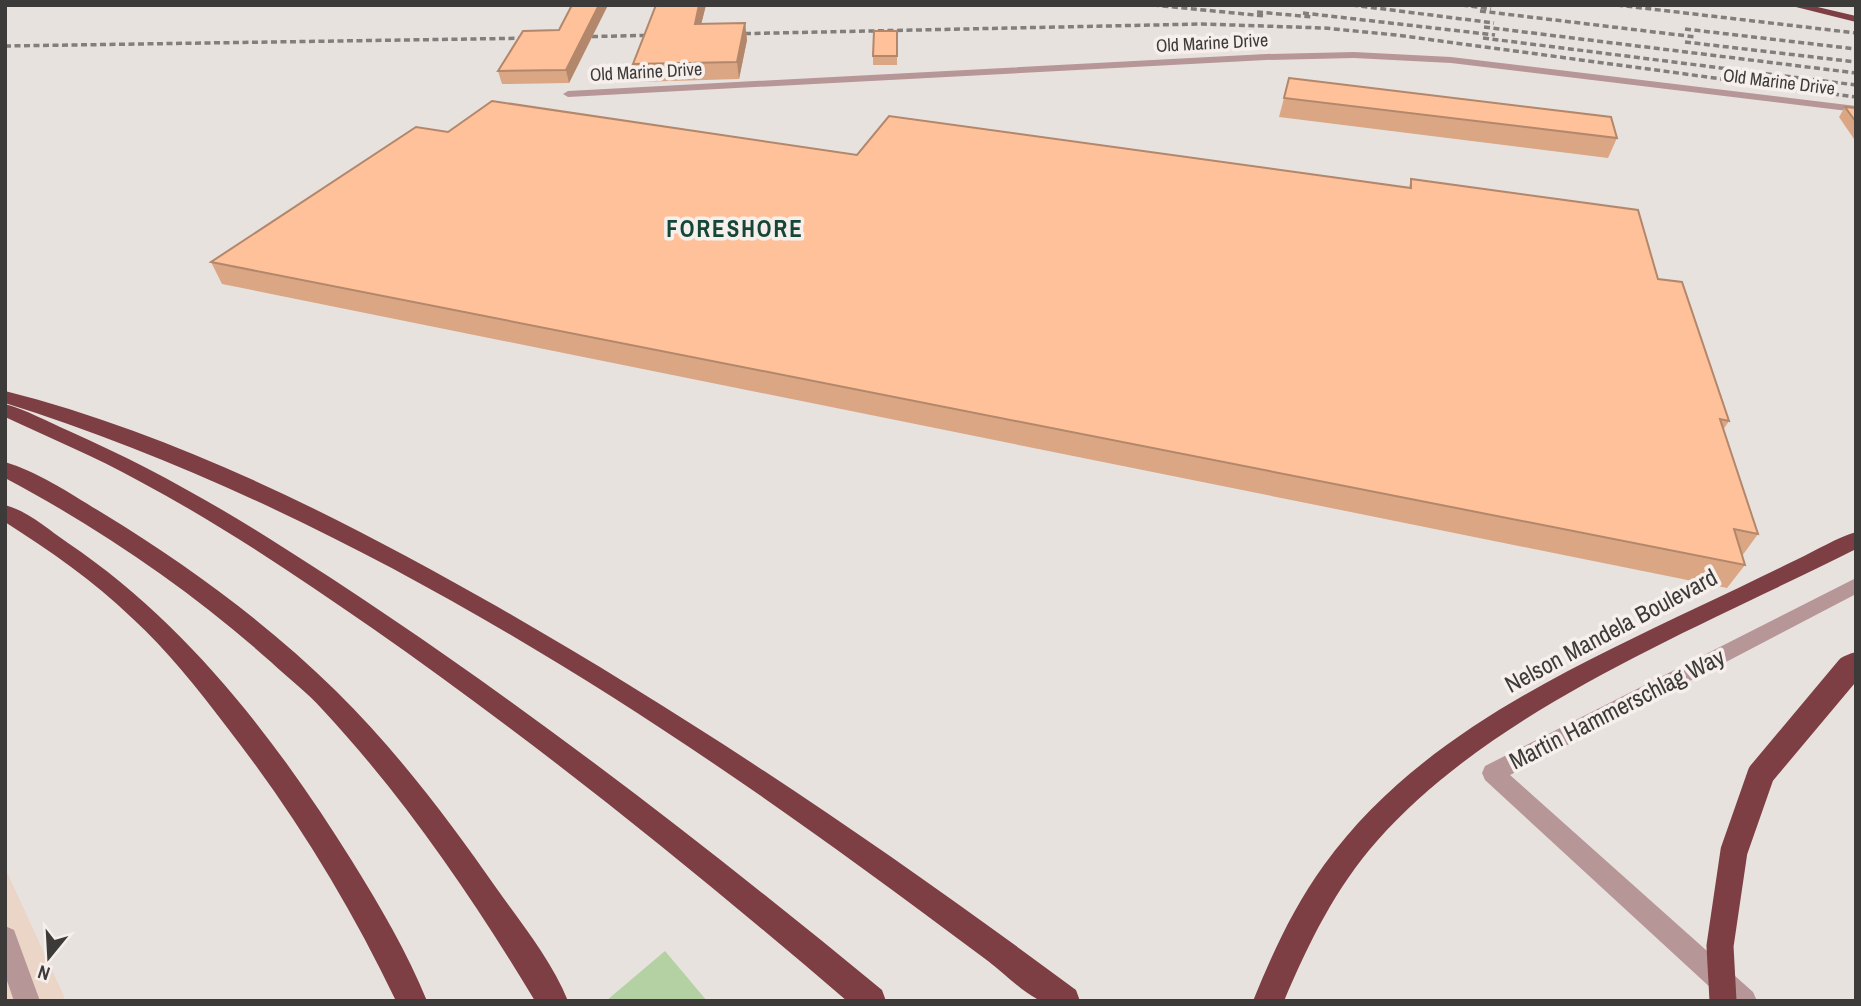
<svg xmlns="http://www.w3.org/2000/svg" width="1861" height="1006" font-family="'Archivo Narrow',sans-serif">
  <style>
    .industrial { fill: #ead5c7 }
    .green { fill: #b3d1a2 }
    .lines { fill: none; stroke-linecap: round; stroke-linejoin: round }
    .minor { fill: #b79698; fill-rule: evenodd }
    .highway { fill: #7d3e44; fill-rule: evenodd }
    .rail { stroke: #817e7b; stroke-width: 3.5; stroke-dasharray: 6 3.5; stroke-linecap: butt }
    .highway-bridge { stroke: #7d3e44; stroke-width: 27 }
    .wall { fill: #daa684 }
    .shaded-wall { fill: #b2876b }
    .building { fill: #fec199; stroke: #b2876b; stroke-width: 2 }
    .labels { text-anchor: middle; stroke-width: 7; stroke-linejoin: round; paint-order: stroke }
    .far-street-label { font-size: 18px; fill: #3d3b39; stroke: #f6efec }
    .far-district-label { font-size: 23px; font-weight: bold; letter-spacing: 2px; fill: #154738; stroke: #f6efec }
    .near-street-label { font-size: 24px; fill: #3d3b39; stroke: #f6efec }
  </style>
  <rect width="100%" height="100%" fill="#e8e2de"/>
  <polygon class="industrial" points="5,868 63,994 65,1001 5,1001"/>
  <polygon class="green" points="665,951 707,1001 606,1001"/>
  <g class="lines">
    <g class="minor">
      <polygon points="1354,52 1451,57 1856,106 1856,112 1451,63 1354,58 1266,60 568,97 563,94 568,91 1266,54"/>
      <polygon points="1856,578 1856,594 1510,775 1753,992 1757,1001 1725,1001 1485,780 1482,773 1485,766"/>
      <polygon points="5,926 14,930 40,1001 14,1001 5,975"/>
    </g>
    <g class="highway">
      <polygon points="1788,5 1809,5 1856,16 1856,22"/>
      <path d="M 5,391 C 179,435 343,519 498,607 C 699,722 890,852 1076,990 L 1080,1001 C 1068,1001 1048,1004 1037,999 C 1020,990 1004,973 988,961 C 946,930 905,899 862,868 C 603,679 313,500 5,403 Z"/>
      <path d="M 5,404 C 27,410 48,422 69,431 C 139,462 205,498 270,539 C 485,674 686,829 882,990 L 886,1001 L 847,1001 C 694,870 537,743 372,628 C 297,576 220,524 139,481 C 96,457 50,438 5,417 Z"/>
      <path d="M 5,462 C 39,472 74,496 104,514 C 186,564 267,623 336,691 C 396,750 449,820 497,889 C 522,924 552,961 568,1001 L 535,1001 C 473,898 404,797 322,709 C 307,692 288,678 271,662 C 190,590 101,529 5,478 Z"/>
      <path d="M 5,505 C 28,511 49,530 68,543 C 187,623 277,741 352,861 C 380,906 407,952 427,1001 L 396,1001 C 349,903 293,812 226,726 C 197,688 167,650 132,618 C 94,581 50,551 5,522 Z"/>
      <path d="M 1856,532 L 1856,549 C 1698,629 1495,707 1377,841 C 1336,887 1308,944 1284,1001 L 1253,1001 C 1272,954 1294,906 1324,865 C 1415,739 1562,672 1698,607 C 1732,591 1765,575 1798,559 C 1817,550 1836,538 1856,532 Z"/>
    </g>
    <g class="rail">
      <polyline points="1153,5 1265,16"/>
      <polyline points="1352,5 1494,23"/>
      <polyline points="1462,5 1491,9"/>
      <polyline points="1617,5 1856,33"/>
      <polyline points="1480,11 1696,37"/>
      <polyline points="1257,12 1313,17"/>
      <polyline points="1303,13 1495,35"/>
      <polyline points="1484,27 1856,73"/>
      <polyline points="1685,29 1856,49"/>
      <polyline points="726,34 1202,24 1324,28 1396,35 1856,97"/>
      <polyline points="573,37 664,35"/>
      <polyline points="1483,38 1856,85"/>
      <polyline points="1685,42 1856,62"/>
      <polyline points="5,46 538,38"/>
    </g>
    <polyline class="highway-bridge" points="1723,1001 1720,946 1734,851 1761,774 1849,669 1856,666"/>
  </g>
  <g class="wall">
    <polygon points="572,5 608,5 569,83 502,84 498,71 559,30"/>
    <polygon points="656,5 706,5 701,24 745,23 747,40 739,79 636,82 633,64"/>
    <polygon points="897,31 897,65 873,65 873,56"/>
    <polygon points="1284,98 1617,138 1608,158 1279,117"/>
    <polygon points="1845,107 1856,108 1856,139 1854,139 1839,117"/>
    <polygon points="448,132 1409,187 1411,179 1658,279 1729,421 1723,430 1758,534 1742,556 1745,565 1727,588 222,284 211,262"/>
  </g>
  <g class="shaded-wall">
    <polygon points="599,5 608,5 569,83 566,70"/>
    <polygon points="699,5 706,5 697,41 695,24"/>
    <polygon points="745,23 747,40 739,79 737,62"/>
  </g>
  <g class="building">
    <polygon points="572,5 599,5 566,70 498,71 523,31 559,30"/>
    <polygon points="656,5 699,5 695,24 745,23 737,62 633,64"/>
    <polygon points="874,31 897,31 897,56 873,56"/>
    <polygon points="1289,78 1611,117 1617,138 1284,98"/>
    <polygon points="492,101 857,155 889,116 1411,188 1411,179 1638,210 1658,279 1682,282 1729,421 1720,419 1758,534 1734,529 1745,565 211,262 416,127 448,132"/>
    <polygon points="1845,107 1856,108 1856,122"/>
  </g>
  <g class="labels">
    <g class="far-street-label">
      <text transform="translate(1212 43) rotate(-3)" y="6">Old Marine Drive</text>
      <text transform="translate(646 72) rotate(-3)" y="6">Old Marine Drive</text>
      <text transform="translate(1779 82) rotate(7)" y="6">Old Marine Drive</text>
    </g>
    <g class="far-district-label">
      <text x="735" y="237">FORESHORE</text>
    </g>
    <g class="near-street-label">
      <text transform="translate(1611 631) rotate(-28)" y="8">Nelson Mandela Boulevard</text>
      <text transform="translate(1617 709) rotate(-27)" y="8">Martin Hammerschlag Way</text>
    </g>
  </g>
  <rect width="1861" height="1006" fill="none" stroke="#3d3b39" stroke-width="14"/>
  <g transform="translate(49 957) rotate(198)" stroke="#f6efec" stroke-width="5" paint-order="stroke">
  <path d="M0-5L12 26L0 18L-12 26Z" fill="#3d3b39"/>
  <text y="-10" font-size="19" font-weight="bold" text-anchor="middle" fill="#3d3b39">N</text>
  </g>
</svg>
